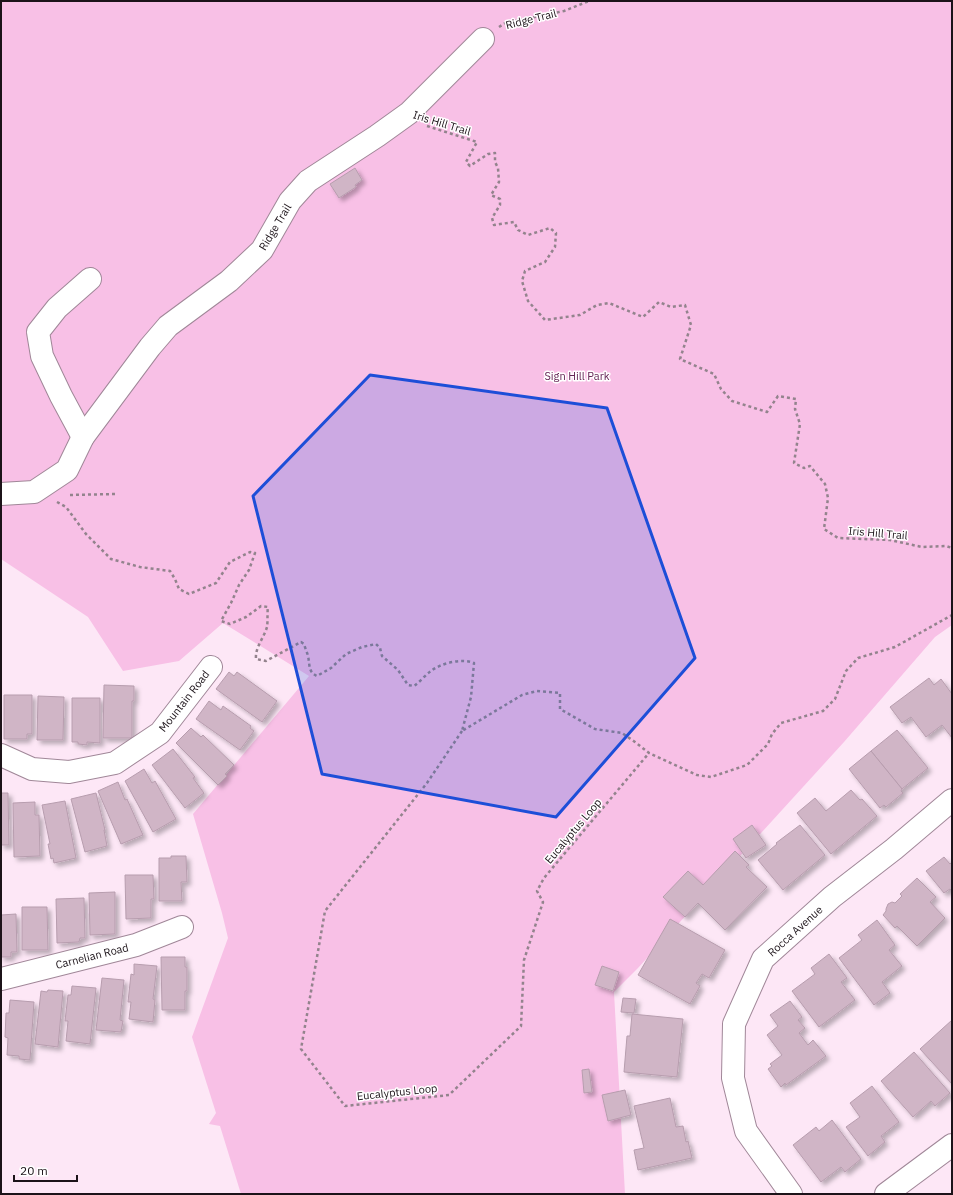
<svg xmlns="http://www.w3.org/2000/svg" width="953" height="1195" font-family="'IBM Plex Sans',sans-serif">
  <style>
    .green { fill: #f8c0e6 }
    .building { fill: #d0b5c6; stroke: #b79dae; filter: url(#shadow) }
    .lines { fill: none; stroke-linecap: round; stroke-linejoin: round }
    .minor-casing { stroke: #a08798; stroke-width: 24 }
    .path { stroke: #93838d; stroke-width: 2.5; stroke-dasharray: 3 3; stroke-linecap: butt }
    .minor { stroke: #fff; stroke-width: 22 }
    .marked { fill: #1d4ed8; fill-opacity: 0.2; stroke: #1d4ed8; stroke-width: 3; stroke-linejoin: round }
    .labels { text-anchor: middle; stroke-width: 3; stroke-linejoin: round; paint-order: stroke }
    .street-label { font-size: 11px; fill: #1c1319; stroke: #fff }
    .park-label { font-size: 11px; fill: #642454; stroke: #fff }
  </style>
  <defs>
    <filter id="shadow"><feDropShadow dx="3.5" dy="3.5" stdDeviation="2" flood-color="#0004"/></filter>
  </defs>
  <rect width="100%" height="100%" fill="#fde7f6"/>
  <polygon class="green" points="1,1 952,1 952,625 935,637 844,742 638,968 614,992 625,1194 241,1194 220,1126 209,1124 216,1113 192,1037 228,938 222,913 193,814 309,676 223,623 179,661 123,671 88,617 1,559"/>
  <g class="building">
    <polygon points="355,168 362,180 355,185 356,187 339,198 330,184"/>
    <polygon points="229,672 234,676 237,672 277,701 262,722 216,689"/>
    <polygon points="929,678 934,685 941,679 952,694 952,738 942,725 926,737 911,717 902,723 890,707"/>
    <polygon points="104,685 134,686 134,701 132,701 132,738 103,738"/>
    <polygon points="4,695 32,695 32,734 27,734 27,739 4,739"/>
    <polygon points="38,696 64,697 63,740 37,740"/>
    <polygon points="72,698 100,698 100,743 87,742 87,745 78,744 78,742 72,742"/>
    <polygon points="209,701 221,710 223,706 251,726 250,728 254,731 240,750 196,719"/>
    <polygon points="191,728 201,737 203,735 234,765 225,774 227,776 218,785 176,743"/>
    <polygon points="897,730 928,768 902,789 871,751"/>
    <polygon points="173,749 195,777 193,778 204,793 185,808 152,765"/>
    <polygon points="871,751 902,789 901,791 903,793 886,807 884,805 880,808 849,769"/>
    <polygon points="144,769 152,783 155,781 176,819 153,832 125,781"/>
    <polygon points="118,782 125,800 127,799 143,835 121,844 98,791"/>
    <polygon points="851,790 860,800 862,799 877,816 831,854 797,813 815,798 826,811"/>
    <polygon points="1,793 8,793 9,845 1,845"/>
    <polygon points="96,793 105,830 104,830 107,846 85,852 71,799"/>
    <polygon points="65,801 76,858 54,863 53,858 51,859 48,844 50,844 42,805"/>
    <polygon points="35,802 35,815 39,815 40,856 14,857 13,803"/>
    <polygon points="752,825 766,845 746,858 733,839"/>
    <polygon points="800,825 825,855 783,890 758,860 777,844 776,843"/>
    <polygon points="735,851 749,865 746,867 767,887 725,930 698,903 685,917 663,897 688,871 703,885"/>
    <polygon points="171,856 186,856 187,882 181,882 182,901 159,901 159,858 171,858"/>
    <polygon points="944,857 950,864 952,862 952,891 950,889 944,893 926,871"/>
    <polygon points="125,875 153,875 154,899 151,899 151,918 126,919"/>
    <polygon points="917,878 936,897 930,902 945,918 917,946 897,926 895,928 883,915 886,911 886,909 888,904 892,902 895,903 902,896 900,894"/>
    <polygon points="115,892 115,934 90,935 89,893"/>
    <polygon points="84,898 85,938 80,938 79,942 57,943 56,899"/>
    <polygon points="22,907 47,907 48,950 22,950"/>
    <polygon points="16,914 17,952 11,952 11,957 1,957 1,915"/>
    <polygon points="670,919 725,950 709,978 702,974 696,983 700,986 690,1004 638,975"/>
    <polygon points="877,920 895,945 889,950 902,966 882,982 890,993 874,1005 839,958 862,940 858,935"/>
    <polygon points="829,954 847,978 841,982 855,1000 819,1027 792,991 815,974 811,968"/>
    <polygon points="161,957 185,957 185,967 187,967 187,991 185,991 185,1010 162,1010"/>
    <polygon points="134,964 157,966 153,999 155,1000 153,1022 129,1019 131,1002 128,1002 131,974 134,975"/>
    <polygon points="602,966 619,972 613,991 595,985"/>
    <polygon points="102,978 124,980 120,1020 123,1021 121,1032 96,1030"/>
    <polygon points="72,986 96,988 90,1044 66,1041 68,1021 65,1021 68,995 71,995"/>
    <polygon points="48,990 63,991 58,1047 35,1044 41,991 47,992"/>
    <polygon points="623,998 636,999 634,1013 621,1012"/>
    <polygon points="10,1000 34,1002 30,1060 19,1059 19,1056 7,1055 8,1038 5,1037 6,1013 9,1013"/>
    <polygon points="790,1001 802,1017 798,1020 805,1028 799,1033 808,1045 813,1040 826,1056 786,1085 785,1083 781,1087 768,1069 772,1066 770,1064 782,1055 767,1035 778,1026 770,1015"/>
    <polygon points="632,1014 683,1019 677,1077 624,1072 627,1036 630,1036"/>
    <polygon points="952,1020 952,1084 920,1049"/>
    <polygon points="914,1052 950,1093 935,1106 931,1101 913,1117 881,1081"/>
    <polygon points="589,1069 592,1092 584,1093 582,1070"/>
    <polygon points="872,1086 899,1122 881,1136 885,1142 868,1156 846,1127 860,1117 850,1103"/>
    <polygon points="625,1090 631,1115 608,1121 602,1095"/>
    <polygon points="670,1098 676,1127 683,1126 686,1142 688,1141 692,1158 638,1170 634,1150 644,1148 634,1106"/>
    <polygon points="832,1120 861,1159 845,1172 841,1167 821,1182 793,1145 816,1127 819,1131"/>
  </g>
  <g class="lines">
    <defs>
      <g id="minor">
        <polyline points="83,437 61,396 42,356 38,332 57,308 90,279"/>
        <polyline points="1,494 34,492 67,470 83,437 150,347 168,326 229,281 262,250 290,201 308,181 377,136 409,113 483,39"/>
        <polyline points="1,755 32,769 69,772 115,763 160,733 211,667"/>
        <polyline points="1,979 136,945 182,927"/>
        <polyline points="791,1194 746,1131 733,1078 734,1024 763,959 832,897 894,849 952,800"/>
        <polyline points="886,1194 952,1145"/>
      </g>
    </defs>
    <use href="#minor" class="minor-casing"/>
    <g class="path">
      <polyline points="499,27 505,23 564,11 589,1"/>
      <polyline points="427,126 477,142 466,162 470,166 488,154 495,153 495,162 498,168 499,182 491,195 500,199 500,205 492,218 494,225 514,222 518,230 528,235 550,228 556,233 555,247 545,262 525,271 522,281 528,301 545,320 580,315 597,305 609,303 643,317 659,302 671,307 685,305 691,325 680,359 714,374 721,389 732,401 767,412 778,396 796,399 795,409 800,424 794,463 804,468 810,466 825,484 828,498 824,529 838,538 890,540 922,547 946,546 952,548"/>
      <polyline points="70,495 116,494"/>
      <path d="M 57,502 L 66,507 L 86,534 L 111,559 L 140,567 L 170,571 L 175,579 L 179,589 L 189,594 L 216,583 L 230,562 L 250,552 L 255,553 L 249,570 L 239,585 L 231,603 L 221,621 L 230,624 L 246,617 L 261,606 L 268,607 C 267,614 268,621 267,627 C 264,638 255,647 256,659 L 266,661 L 301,642 L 304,644 C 305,648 307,652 308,656 C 310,665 308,672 317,676 L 331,668 L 346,654 L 362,647 L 376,644 L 380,648 L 382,656 L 398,670 L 408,685 L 414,686 C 420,682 425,675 431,671 C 441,663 462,658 474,663 L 471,697 L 462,731 L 522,695 L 537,691 L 560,693 L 560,709 L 595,729 L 622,733 L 635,742 L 649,753 L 697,775 L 711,777 L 747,765 L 768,744 L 772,734 L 781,723 L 823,711 L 835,699 L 846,671 L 858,658 L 895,647 L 952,615"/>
      <polyline points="462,731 427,783 325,911 301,1049 345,1106 449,1095 521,1026 524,960 543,902 537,891 544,878 649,753"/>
    </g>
    <use href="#minor" class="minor"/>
  </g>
  <path class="marked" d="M 370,375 L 607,408 L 695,658 L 556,817 L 322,774 L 253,496 Z"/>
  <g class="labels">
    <g class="street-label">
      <text transform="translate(531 19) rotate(-14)" y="4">Ridge Trail</text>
      <text transform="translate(442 123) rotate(17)" y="4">Iris Hill Trail</text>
      <text transform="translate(275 227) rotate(-59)" y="4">Ridge Trail</text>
      <text transform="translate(878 533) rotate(5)" y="4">Iris Hill Trail</text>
      <text transform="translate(184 701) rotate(-52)" y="4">Mountain Road</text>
      <text transform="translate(573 831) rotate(-50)" y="4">Eucalyptus Loop</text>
      <text transform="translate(795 931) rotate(-42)" y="4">Rocca Avenue</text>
      <text transform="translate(92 956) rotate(-14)" y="4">Carnelian Road</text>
      <text transform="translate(397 1092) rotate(-6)" y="4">Eucalyptus Loop</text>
    </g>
    <g class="park-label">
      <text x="577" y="380">Sign Hill Park</text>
    </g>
  </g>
  <rect width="953" height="1195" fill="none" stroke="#1c1319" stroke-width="4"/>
  <path d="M14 1175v6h63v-6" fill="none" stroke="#1c1319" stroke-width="2"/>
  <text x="20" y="1175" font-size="12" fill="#1c1319" stroke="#ffffff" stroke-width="3" paint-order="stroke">20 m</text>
</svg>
